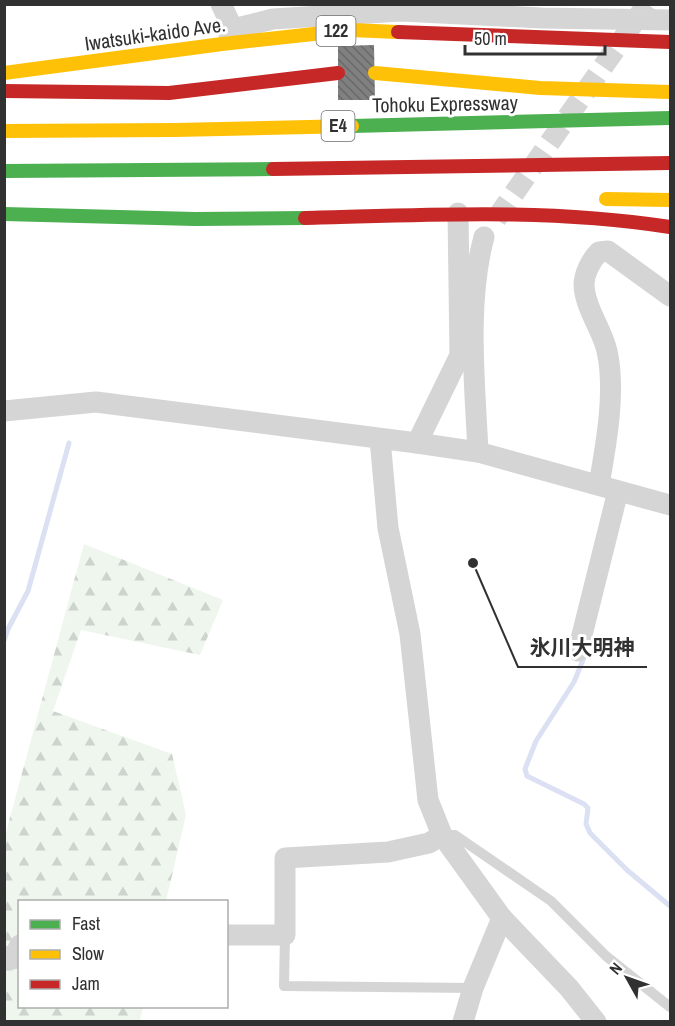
<svg xmlns="http://www.w3.org/2000/svg" width="675" height="1026" font-family="'Archivo Narrow','Noto Sans JP',sans-serif">
  <style>
    .forest { fill: url(#forest-firs) }
    .lines { fill: none; stroke-linecap: round; stroke-linejoin: round }
    .stream { stroke: #dbe1f2; stroke-width: 5 }
    .building { fill: url(#building-back-hatch) }
    .street-tunnel { stroke: #d6d6d6; stroke-width: 21; stroke-dasharray: 21 10; stroke-linecap: butt }
    .lane { stroke: #d5d5d5; stroke-width: 10 }
    .street { stroke: #d5d5d5; stroke-width: 21 }
    .fast { stroke: #4caf50; stroke-width: 14 }
    .slow { stroke: #ffc107; stroke-width: 14 }
    .jam { stroke: #c62828; stroke-width: 14 }
    .labels { text-anchor: middle; stroke-width: 6; stroke-linejoin: round; paint-order: stroke }
    .shield { fill: #fff; stroke: #6f6f6f; stroke-width: 1.5 }
    .shield-label { font-size: 18px; font-weight: bold; fill: #313131 }
    .street-label { font-size: 20px; fill: #313131; stroke: #fff }
    .leader { fill: none; stroke: #313131; stroke-width: 2 }
    .callout-dot { fill: #313131; stroke: #fff; stroke-width: 2 }
    .callout-label { font-size: 21px; text-anchor: middle; font-weight: bold; fill: #313131; stroke: #fff; stroke-width: 6; stroke-linejoin: round; paint-order: stroke }
  </style>
  <defs>
    <pattern id="forest-firs" width="22" height="20" patternUnits="userSpaceOnUse" patternTransform="scale(1.5)"><rect width="22" height="20" fill="#eff6ee"/><path d="M5 1l3.5 6h-7zM16 11l3.5 6h-7z" fill="#cdd3cd"/></pattern>
    <pattern id="building-back-hatch" width="6" height="6" patternUnits="userSpaceOnUse" patternTransform="scale(1.5)"><rect width="6" height="6" fill="#808080"/><path d="M-1 5l2 2M0 0l6 6M5-1l2 2" fill="none" stroke="#696969"/></pattern>
  </defs>
  <rect width="100%" height="100%" fill="#fff"/>
  <polygon class="forest" points="84,544 223,600 200,655 81,630 53,711 172,754 186,815 166,901 20,902 20,1006 143,1007 140,1021 5,1022 5,836"/>
  <g class="lines">
    <g class="stream">
      <polyline points="4,641 8,629 28,591 69,443"/>
      <polyline points="585,655 574,682 536,741 525,769 527,776 584,804 588,808 586,824 590,833 627,870 670,906"/>
    </g>
  </g>
  <polygon class="building" points="374,45 375,100 338,100 338,46"/>
  <g class="lines">
    <polyline class="street-tunnel" points="496,219 647,4"/>
    <g class="lane">
      <polyline points="442,835 455,835 551,901 606,956 670,1007"/>
      <polyline points="285,935 284,986 473,988"/>
    </g>
    <g class="street">
      <polyline points="221,4 233,29"/>
      <polyline points="229,35 233,29 273,19 401,11 541,18 670,20"/>
      <polyline points="4,411 96,402 417,443 478,452 670,505"/>
      <polyline points="380,439 388,528 410,634 428,800 442,835 502,918 569,988 596,1022"/>
      <polyline points="417,443 460,355 458,213"/>
      <path d="M 478,452 C 475,385 466,303 484,237"/>
      <path d="M 599,485 C 606,445 616,391 607,351 C 602,329 585,308 584,285 C 584,274 591,260 599,252 L 608,251 L 670,296"/>
      <polyline points="578,651 618,491"/>
      <polyline points="226,935 285,935 285,858 388,852 429,843 442,835"/>
      <polyline points="4,956 13,959 20,945"/>
      <polyline points="463,1022 473,988 502,918"/>
    </g>
    <g class="fast">
      <polyline points="352,126 670,118"/>
      <polyline points="4,171 273,169"/>
      <polyline points="4,214 195,219 305,218"/>
    </g>
    <g class="slow">
      <polyline points="4,73 222,44 350,30 398,32"/>
      <polyline points="375,73 540,88 670,92"/>
      <polyline points="4,131 175,130 352,126"/>
      <polyline points="606,199 670,200"/>
    </g>
    <g class="jam">
      <polyline points="398,32 670,42"/>
      <polyline points="4,91 169,93 338,73"/>
      <polyline points="273,169 670,163"/>
      <path d="M 305,218 C 430,215 545,208 670,227"/>
    </g>
  </g>
  <g class="labels">
    <g class="shield">
      <rect x="316.5" y="16" width="39" height="30" rx="4.5"/>
      <rect x="321.5" y="111" width="33" height="30" rx="4.5"/>
    </g>
    <g class="shield-label">
      <text x="336" y="37">122</text>
      <text x="338" y="132">E4</text>
    </g>
    <g class="street-label">
      <text transform="translate(155 34) rotate(-8)" y="7">Iwatsuki-kaido Ave.</text>
      <text transform="translate(445 104) rotate(-1)" y="7">Tohoku Expressway</text>
    </g>
  </g>
  <path class="leader" d="M473 563L518 667H647"/>
  <circle class="callout-dot" cx="473" cy="563" r="6"/>
  <g class="callout-label">
    <text x="582" y="655">氷川大明神</text>
  </g>
  <rect width="675" height="1026" fill="none" stroke="#313131" stroke-width="12"/>
  <rect x="18" y="900" width="210" height="108" fill="#ffffff" stroke="#adadad" stroke-width="1.5"/>
  <rect x="30" y="920" width="30" height="9" fill="#4caf50" stroke="#adadad" stroke-width="1.5"/>
  <text x="72" y="930" font-size="18" fill="#313131">Fast</text>
  <rect x="30" y="950" width="30" height="9" fill="#ffc107" stroke="#adadad" stroke-width="1.5"/>
  <text x="72" y="960" font-size="18" fill="#313131">Slow</text>
  <rect x="30" y="980" width="30" height="9" fill="#c62828" stroke="#adadad" stroke-width="1.5"/>
  <text x="72" y="990" font-size="18" fill="#313131">Jam</text>
  <g transform="translate(627 978) rotate(310)" stroke="#ffffff" stroke-width="4.5" paint-order="stroke">
  <path d="M0-4.5L10 22L0 15L-10 22Z" fill="#313131"/>
  <text y="-9" font-size="16" font-weight="bold" text-anchor="middle" fill="#313131">N</text>
  </g>
  <path d="M465 45v9h140v-9" fill="none" stroke="#313131" stroke-width="3"/>
  <text x="474" y="45" font-size="18" fill="#313131" stroke="#ffffff" stroke-width="4.5" paint-order="stroke">50 m</text>
</svg>
